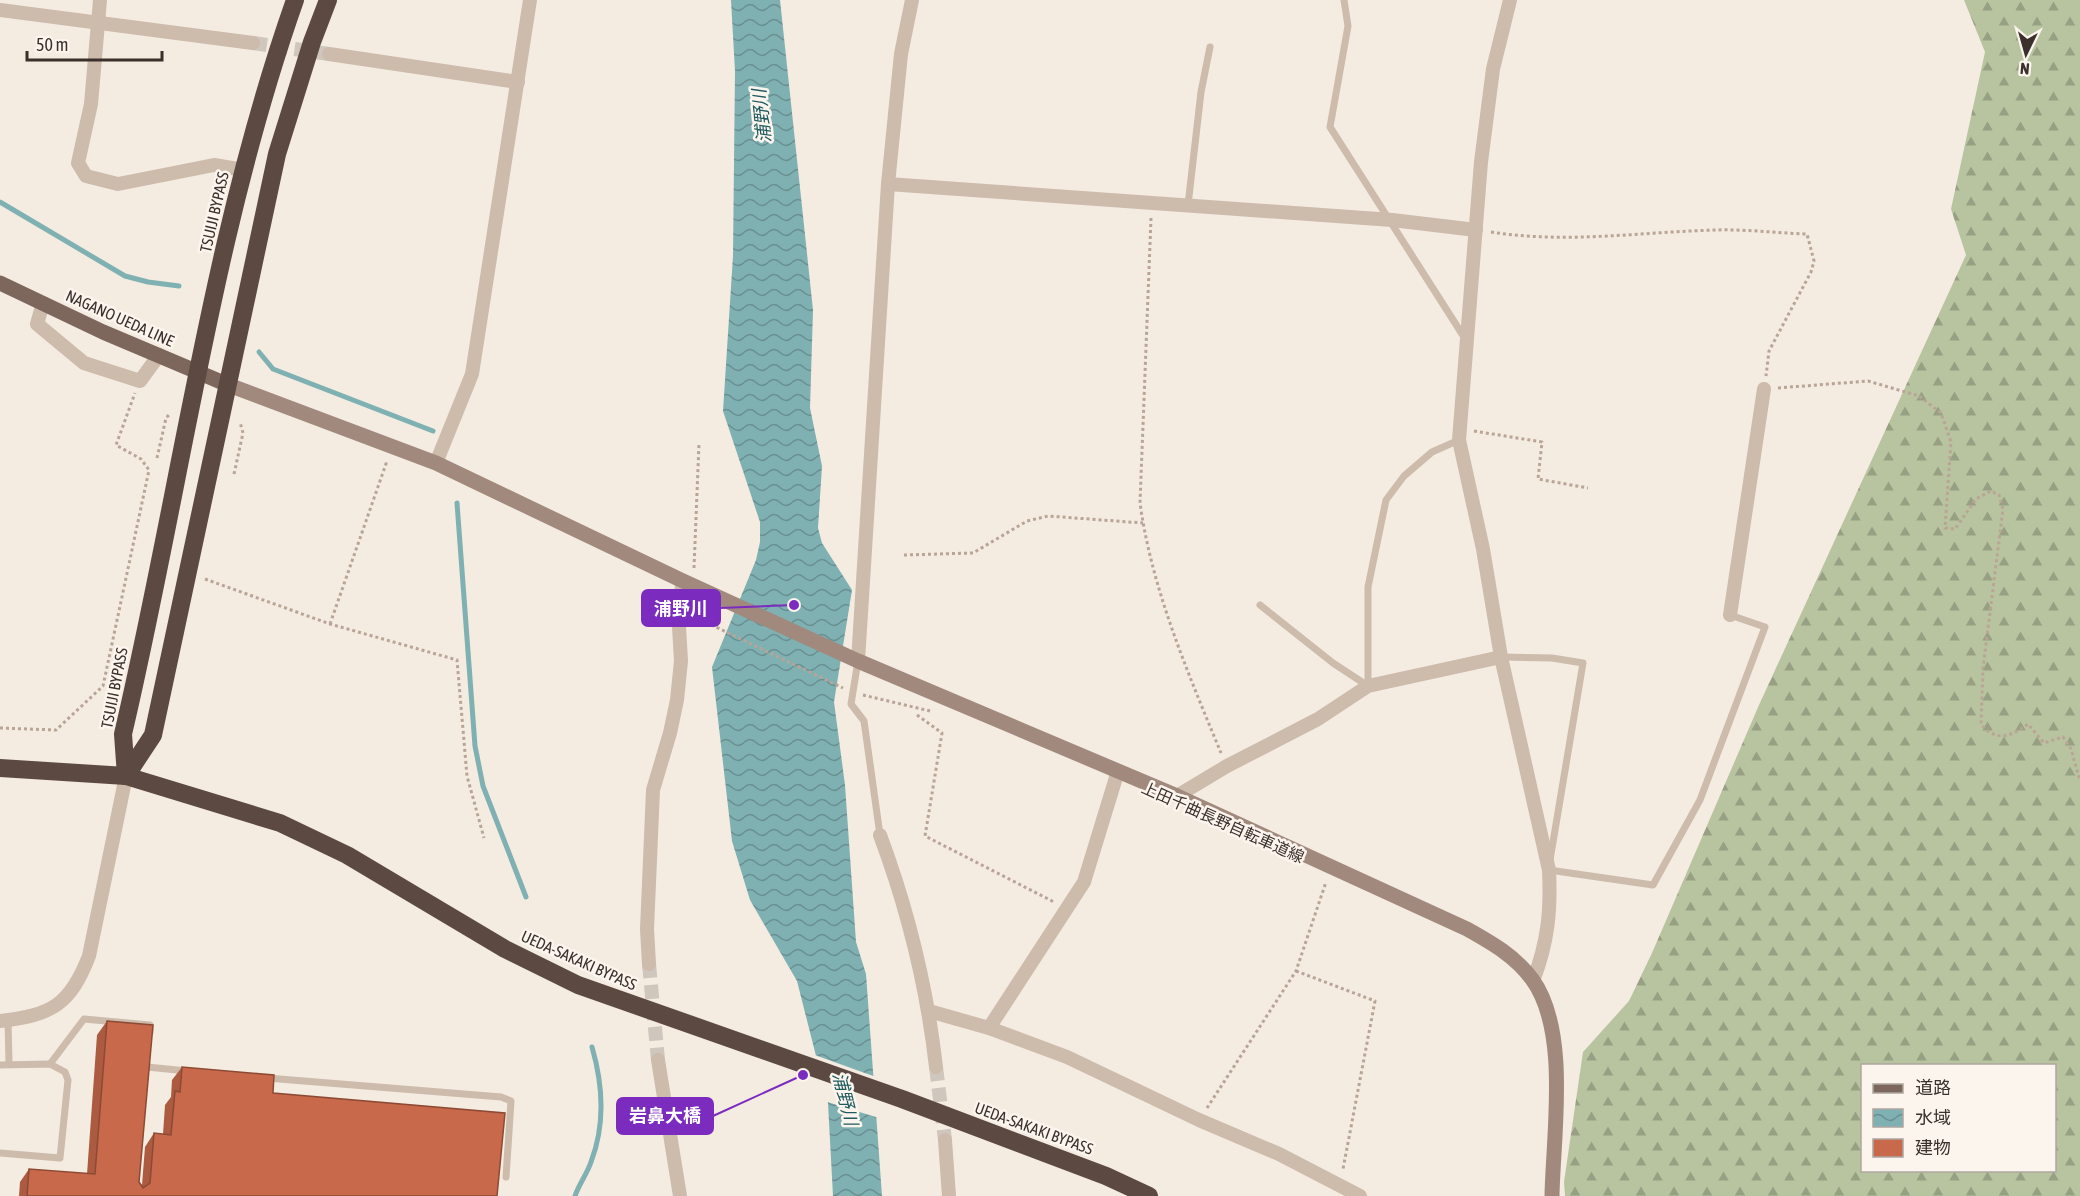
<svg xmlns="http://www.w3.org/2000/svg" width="2080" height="1196" font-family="'Asap Condensed','Noto Sans JP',sans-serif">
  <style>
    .forest { fill: url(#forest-firs); fill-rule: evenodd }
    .water { fill: url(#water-waves) }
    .pier { fill: #f4ebe1 }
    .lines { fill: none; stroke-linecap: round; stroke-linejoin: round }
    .stream { stroke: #7fb0b2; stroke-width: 5 }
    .street-tunnel { stroke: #cfc6bd; stroke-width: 14; stroke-dasharray: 14 7; stroke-linecap: butt }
    .path { stroke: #b9a596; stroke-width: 3; stroke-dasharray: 3 3; stroke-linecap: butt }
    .lane { stroke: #cdbbac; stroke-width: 7 }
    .street { stroke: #cdbbac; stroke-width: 14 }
    .secondary { stroke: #a18a7d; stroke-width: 15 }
    .primary { stroke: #7d675c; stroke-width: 15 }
    .highway { stroke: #5c4a42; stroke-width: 18 }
    .wall { fill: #ac5a40 }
    .building { fill: #c8694b; stroke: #8c4a34; stroke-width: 1.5 }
    .labels { text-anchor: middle; stroke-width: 5; stroke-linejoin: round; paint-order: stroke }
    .street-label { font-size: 16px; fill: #3b302b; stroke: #fbf5ee }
    .water-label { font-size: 18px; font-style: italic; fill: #1f5a5e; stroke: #fbf5ee }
    .leader { fill: none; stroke: #7b2cbf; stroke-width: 2 }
    .callout-dot { fill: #7b2cbf; stroke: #fbf5ee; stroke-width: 2 }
    .callout { fill: #7b2cbf; stroke: #7b2cbf; stroke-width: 2 }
    .callout-label { font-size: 18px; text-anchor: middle; font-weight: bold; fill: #fff }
  </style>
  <defs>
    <pattern id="forest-firs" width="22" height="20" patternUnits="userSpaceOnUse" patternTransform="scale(1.5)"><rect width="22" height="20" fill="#b8c4a0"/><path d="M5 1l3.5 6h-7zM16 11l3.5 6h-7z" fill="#97a083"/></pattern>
    <pattern id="water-waves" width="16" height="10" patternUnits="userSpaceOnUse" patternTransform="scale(1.5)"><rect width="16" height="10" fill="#7fb0b2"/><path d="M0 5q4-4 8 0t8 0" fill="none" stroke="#699091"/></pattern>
  </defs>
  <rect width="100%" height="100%" fill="#f4ebe1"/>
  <path class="forest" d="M 1964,0 L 2080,0 L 2080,1196 L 1565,1196 L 1564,1182 L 1583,1052 L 1629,1001 L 1652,953 L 1759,705 L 1966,255 L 1951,209 L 1985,52 ZM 1862,1066 L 2054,1066 L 2054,1170 L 1862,1170 Z"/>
  <polygon class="water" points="731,0 780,0 813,310 810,408 822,466 818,528 822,543 852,590 834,702 845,785 856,942 866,974 882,1196 833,1196 828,1103 797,981 750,900 732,841 712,667 756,560 760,542 760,522 723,411 733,256 735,71"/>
  <polygon class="pier" points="812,1054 876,1077 879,1118 824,1101"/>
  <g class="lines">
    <g class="stream">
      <polyline points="0,202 125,276 148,282 179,286"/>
      <polyline points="259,352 273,369 433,431"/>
      <polyline points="457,503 475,746 483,786 526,897"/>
      <path d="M 575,1196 C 579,1184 587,1174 591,1162 C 606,1123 603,1085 592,1047"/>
    </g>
    <g class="street-tunnel">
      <polyline points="253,43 329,54"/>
      <polyline points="649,964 658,1060"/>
      <polyline points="936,1067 945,1140"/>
    </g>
    <g class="path">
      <path d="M 1151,218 L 1140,503 C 1152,590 1188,673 1221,753"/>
      <path d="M 1491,232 C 1566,244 1640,232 1715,230 C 1745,229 1776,233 1807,234 L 1814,261 L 1811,272 L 1769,351 L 1766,376"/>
      <path d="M 1778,388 L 1868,381 L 1919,396 L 1941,413 L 1951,442 L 1945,528 L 1955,529 L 1976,499 L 1991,491 L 1999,495 L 2003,509 L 1983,668 L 1981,724 C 1996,743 2012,736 2028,724 L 2044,743 L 2063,737 L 2071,749 L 2080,781"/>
      <polyline points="1474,431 1542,442 1538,479 1588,488"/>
      <polyline points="157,458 166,418 170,414"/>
      <polyline points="234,474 243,433 240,422"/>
      <polyline points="904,555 973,553 1027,521 1048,516 1143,523"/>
      <polyline points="694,568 699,443"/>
      <polyline points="205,579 330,624 457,660 467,776 484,838"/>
      <polyline points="695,617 843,688"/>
      <polyline points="330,624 387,461"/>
      <polyline points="863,695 930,711"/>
      <polyline points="917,715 942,733 925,836 1054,902"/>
      <polyline points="0,728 56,730 103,686 149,470 141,459 116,445 135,393"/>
      <polyline points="1296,971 1375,1001 1343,1169"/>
      <polyline points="1207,1108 1296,971 1326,882"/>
    </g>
    <g class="lane">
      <polyline points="1344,0 1348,26 1330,127 1464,337"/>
      <polyline points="1188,205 1201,92 1210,47"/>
      <polyline points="1260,605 1333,663 1368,686"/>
      <polyline points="1501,657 1552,658 1583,663 1550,860"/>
      <polyline points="858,661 851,704 864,721 880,835"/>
      <polyline points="1368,686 1368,587 1386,500 1404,476 1432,452 1459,440"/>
      <polyline points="1549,870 1653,885 1700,800 1765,627 1730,615"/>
      <polyline points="8,1020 9,1063"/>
      <polyline points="50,1064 84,1019 150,1025 150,1032"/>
      <polyline points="0,1065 50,1064 65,1072 68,1080 60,1158 0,1153"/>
      <polyline points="147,1067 187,1071"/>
      <polyline points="267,1078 501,1097 511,1101 506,1177"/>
    </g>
    <g class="street">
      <polyline points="100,0 91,104 78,163 86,176 118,184 214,165 244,170"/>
      <path d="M 1510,0 L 1493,69 L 1481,162 L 1459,440 L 1483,549 L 1501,657 L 1549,870 C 1551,911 1548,942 1533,981"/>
      <polyline points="0,10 253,43"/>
      <polyline points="329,54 518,82"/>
      <polyline points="888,184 1392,220 1476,230"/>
      <polyline points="43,303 37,324 84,363 140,381 159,355"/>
      <polyline points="436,463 472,374 530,0"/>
      <polyline points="1730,615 1764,389"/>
      <polyline points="858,661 888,184 901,54 912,0"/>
      <polyline points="1177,796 1227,766 1318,719 1368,686 1501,657"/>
      <path d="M 880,835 C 908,910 927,988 936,1067"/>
      <polyline points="649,964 647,929 653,790 670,733 677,700 681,661 678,609 683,581"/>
      <polyline points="929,1011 989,1028 1067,1057 1199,1120 1279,1154 1360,1196"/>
      <path d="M 0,1021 C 52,1015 70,1005 89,956 L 126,776"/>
      <polyline points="989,1028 1084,882 1118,771"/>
      <polyline points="658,1060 680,1196"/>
      <polyline points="945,1140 949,1196"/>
    </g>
    <path class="secondary" d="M 226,384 L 436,463 L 683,581 L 858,661 L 1177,796 L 1467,929 C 1492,943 1515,956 1532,979 C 1570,1031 1553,1135 1552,1196"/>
    <polyline class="primary" points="0,283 103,332 226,384"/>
    <g class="highway">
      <polyline points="0,768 126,776 280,823 347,855 505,949 578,985 902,1099 1106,1176 1149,1196"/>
      <polyline points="126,776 153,735 277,154 312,42 328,0"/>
      <path d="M 126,776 L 123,734 C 180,492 212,235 295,0"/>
    </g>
  </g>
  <polygon class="wall" points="107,1021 139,1182 142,1185 145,1147 154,1133 163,1134 165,1105 171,1097 172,1080 182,1067 273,1093 497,1196 19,1196 20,1182 29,1169 87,1174 97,1035"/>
  <polygon class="building" points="107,1021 153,1025 139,1182 143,1188 150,1183 154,1133 171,1135 175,1091 180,1092 182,1067 274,1075 273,1093 505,1113 497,1196 27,1196 29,1169 95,1174"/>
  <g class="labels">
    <g class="street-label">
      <text transform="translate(214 212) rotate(-77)" y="6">TSUIJI BYPASS</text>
      <text transform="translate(120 318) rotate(24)" y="6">NAGANO UEDA LINE</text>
      <text transform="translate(114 688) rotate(-79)" y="6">TSUIJI BYPASS</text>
      <text transform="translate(1223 822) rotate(24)" y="6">上田千曲長野自転車道線</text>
      <text transform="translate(579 960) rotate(24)" y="6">UEDA-SAKAKI BYPASS</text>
      <text transform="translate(1034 1128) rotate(20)" y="6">UEDA-SAKAKI BYPASS</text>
    </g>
    <g class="water-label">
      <text transform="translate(762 116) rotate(-96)" y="6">浦野川</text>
      <text transform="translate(845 1099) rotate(76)" y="6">浦野川</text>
    </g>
  </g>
  <path class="leader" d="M794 605L720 608M803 1075L713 1116"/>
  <g class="callout-dot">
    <circle cx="794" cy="605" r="6"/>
    <circle cx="803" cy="1075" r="6"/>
  </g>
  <g class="callout">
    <rect x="642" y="590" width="78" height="36" rx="6"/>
    <rect x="617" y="1098" width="96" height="36" rx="6"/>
  </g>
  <g class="callout-label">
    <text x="681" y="615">浦野川</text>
    <text x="665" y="1122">岩鼻大橋</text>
  </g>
  <rect x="1861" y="1064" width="195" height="108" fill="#fbf5ee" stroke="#aea6a0" stroke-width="1.5"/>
  <rect x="1873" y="1084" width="30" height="9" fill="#7d675c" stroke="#aea6a0" stroke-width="1.5"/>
  <text x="1915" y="1094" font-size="18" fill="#3b302b">道路</text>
  <rect x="1873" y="1109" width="30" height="18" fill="url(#water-waves)" stroke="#aea6a0" stroke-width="1.5"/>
  <text x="1915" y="1124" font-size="18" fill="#3b302b">水域</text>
  <rect x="1873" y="1139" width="30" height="18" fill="#c8694b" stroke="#aea6a0" stroke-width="1.5"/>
  <text x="1915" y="1154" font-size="18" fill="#3b302b">建物</text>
  <g transform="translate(2026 54) rotate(185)" stroke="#fbf5ee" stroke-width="4.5" paint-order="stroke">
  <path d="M0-4.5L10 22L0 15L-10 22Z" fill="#3b302b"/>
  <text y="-9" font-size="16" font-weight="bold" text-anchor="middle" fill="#3b302b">N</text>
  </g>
  <path d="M27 51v9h135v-9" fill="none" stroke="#3b302b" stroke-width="3"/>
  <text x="36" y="51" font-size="18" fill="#3b302b" stroke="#fbf5ee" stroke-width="4.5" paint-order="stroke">50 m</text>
</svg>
